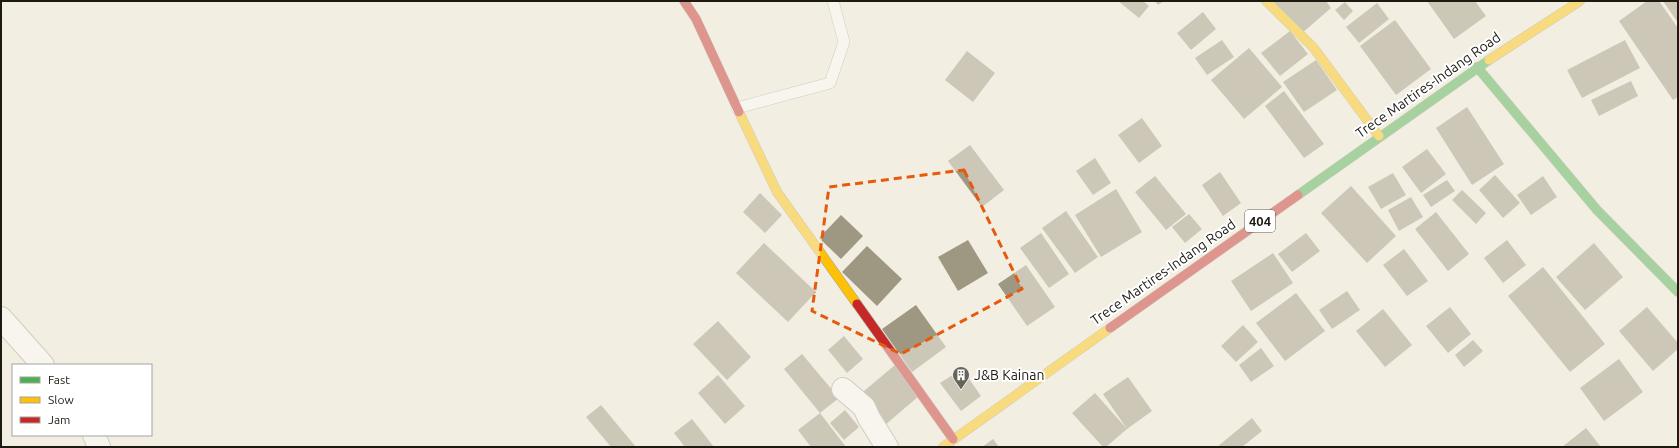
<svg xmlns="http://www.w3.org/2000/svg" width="1679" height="448" font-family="Ubuntu,sans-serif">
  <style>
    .building { fill: #9e9882 }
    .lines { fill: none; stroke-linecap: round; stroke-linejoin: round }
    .lane-casing { stroke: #a7a39a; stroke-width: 12 }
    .street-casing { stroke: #a7a39a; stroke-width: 24 }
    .fast-casing { stroke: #a7a39a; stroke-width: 10 }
    .slow-casing { stroke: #a7a39a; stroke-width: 10 }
    .jam-casing { stroke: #a7a39a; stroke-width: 10 }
    .lane { stroke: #fdfcfb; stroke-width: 11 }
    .street { stroke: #fdfcfb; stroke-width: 22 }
    .fast { stroke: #4caf50; stroke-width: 9 }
    .slow { stroke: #ffc107; stroke-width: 9 }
    .jam { stroke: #c62828; stroke-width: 9 }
    .marked { fill: none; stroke: #e8590c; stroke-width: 3; stroke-dasharray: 8 5; stroke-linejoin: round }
    .labels { text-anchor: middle; stroke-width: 4; stroke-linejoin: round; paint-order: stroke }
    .shield { fill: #fff; stroke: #605f58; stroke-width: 1 }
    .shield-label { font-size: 13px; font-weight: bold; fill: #1c1a11 }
    .street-label { font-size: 14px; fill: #1c1a11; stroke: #fff }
    .poi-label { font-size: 14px; fill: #1c1a11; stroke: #fff; text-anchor: start }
  </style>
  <rect width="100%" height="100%" fill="#f2eee2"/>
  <g class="building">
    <polygon points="1118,1 1143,1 1149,6 1139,18"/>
    <polygon points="1155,1 1164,1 1158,5"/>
    <polygon points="1273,1 1326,1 1331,8 1301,34"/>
    <polygon points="1427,1 1475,1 1486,16 1454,39"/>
    <polygon points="1647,1 1659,1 1678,28 1678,97 1673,100 1619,21"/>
    <polygon points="1663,1 1678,1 1678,23"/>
    <polygon points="1345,2 1353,11 1344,20 1335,10"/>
    <polygon points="1377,3 1389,19 1359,43 1346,27"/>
    <polygon points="1203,12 1216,29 1191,50 1177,33"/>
    <polygon points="1395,20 1431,69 1396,95 1360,46"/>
    <polygon points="1290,31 1308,54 1280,76 1261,53"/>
    <polygon points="1222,40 1234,57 1207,75 1195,58"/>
    <polygon points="1625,40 1640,68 1582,98 1567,70"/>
    <polygon points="1249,48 1282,87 1244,119 1211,80"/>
    <polygon points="967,51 995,73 973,102 945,80"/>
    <polygon points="1316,60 1337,90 1304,112 1283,82"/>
    <polygon points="1631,81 1638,96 1599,116 1591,100"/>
    <polygon points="1284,91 1324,144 1304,158 1265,106"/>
    <polygon points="1467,107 1504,164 1472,185 1436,128"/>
    <polygon points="1142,118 1162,146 1139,163 1118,135"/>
    <polygon points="970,145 1004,190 982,207 948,161"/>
    <polygon points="1427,149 1446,174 1421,193 1402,167"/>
    <polygon points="1095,158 1111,183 1093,195 1076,171"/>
    <polygon points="1220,172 1241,203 1223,216 1202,185"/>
    <polygon points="1393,173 1406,195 1381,209 1368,187"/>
    <polygon points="1495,175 1520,203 1503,218 1479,190"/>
    <polygon points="1155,176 1186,214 1166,230 1135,192"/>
    <polygon points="1543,176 1557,197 1531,215 1517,195"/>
    <polygon points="1447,180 1455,191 1431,207 1423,195"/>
    <polygon points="1351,186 1396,236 1367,263 1321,213"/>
    <polygon points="1116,189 1142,232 1101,257 1075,215"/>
    <polygon points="1462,190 1486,213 1476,224 1452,200"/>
    <polygon points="760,193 782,215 765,233 743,212"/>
    <polygon points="1411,197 1423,217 1399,231 1388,210"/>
    <polygon points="1066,211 1098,257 1075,273 1042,228"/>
    <polygon points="1436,212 1469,254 1448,271 1415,229"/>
    <polygon points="1189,214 1202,229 1185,243 1172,227"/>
    <polygon points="841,215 863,236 841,259 819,238"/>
    <polygon points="1041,233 1069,274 1049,288 1020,248"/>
    <polygon points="1306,233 1320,251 1292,272 1278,254"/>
    <polygon points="968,240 988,273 958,291 938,257"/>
    <polygon points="1507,240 1526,265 1503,283 1484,258"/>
    <polygon points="764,243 816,292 788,322 736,273"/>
    <polygon points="1594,243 1623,277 1585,310 1556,277"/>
    <polygon points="867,246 902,279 877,306 842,272"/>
    <polygon points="1404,249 1428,281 1407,296 1383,265"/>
    <polygon points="1273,253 1293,283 1251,311 1231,281"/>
    <polygon points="1026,265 1055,307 1027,326 998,284"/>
    <polygon points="1543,267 1605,344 1570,372 1508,296"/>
    <polygon points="1347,291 1360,310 1332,329 1319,310"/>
    <polygon points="1296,293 1325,331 1285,361 1256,323"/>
    <polygon points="916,305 946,347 912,372 882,329"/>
    <polygon points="1450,307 1471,334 1448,353 1426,326"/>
    <polygon points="1647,307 1678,343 1678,349 1653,371 1619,331"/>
    <polygon points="1383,309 1412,345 1385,367 1356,331"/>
    <polygon points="718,321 751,357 727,380 693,344"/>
    <polygon points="1243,325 1258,342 1236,362 1221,346"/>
    <polygon points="844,336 863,359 847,373 828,350"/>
    <polygon points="1473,340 1483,351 1464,367 1455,355"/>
    <polygon points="1261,348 1274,366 1251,382 1239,365"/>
    <polygon points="802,354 839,398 820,413 784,369"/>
    <polygon points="1619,359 1643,392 1604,421 1580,388"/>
    <polygon points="895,365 920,395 884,426 858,396"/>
    <polygon points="962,369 981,396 961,411 940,383"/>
    <polygon points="718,375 745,406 725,424 698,393"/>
    <polygon points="1128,377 1152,411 1127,429 1106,447 1103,447 1072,413 1095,393 1127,429 1103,394"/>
    <polygon points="601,405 636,447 611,447 586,417"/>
    <polygon points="845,410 859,427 844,440 830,423"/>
    <polygon points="820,413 846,447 811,447 798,430"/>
    <polygon points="1252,418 1262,431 1242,447 1217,447"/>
    <polygon points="692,419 714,447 685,447 674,433"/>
    <polygon points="1586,428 1601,447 1562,447"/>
    <polygon points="993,439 999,447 982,447"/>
  </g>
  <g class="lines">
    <defs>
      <polyline id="lane" points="737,108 830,83 844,42 833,1"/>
      <g id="street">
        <polyline points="1,318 43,365"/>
        <polyline points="843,389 864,407 869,418 887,447"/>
        <polyline points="94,435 99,447"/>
      </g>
      <g id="fast">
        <polyline points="1477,67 1597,210 1678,292"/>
        <polyline points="1298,195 1489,60"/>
      </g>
      <g id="slow">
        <polyline points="1266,1 1313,47 1379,136"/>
        <polyline points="1489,60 1580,1"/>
        <polyline points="739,112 777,192 857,304"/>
        <polyline points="943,447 1110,328"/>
      </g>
      <g id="jam">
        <polyline points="684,1 696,19 739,112"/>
        <polyline points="857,304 953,439"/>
        <polyline points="1110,328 1298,195"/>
      </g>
    </defs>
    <use href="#lane" class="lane-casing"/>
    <use href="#street" class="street-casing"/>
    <use href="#fast" class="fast-casing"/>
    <use href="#slow" class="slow-casing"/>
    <use href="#jam" class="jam-casing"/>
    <use href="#lane" class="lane"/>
    <use href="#street" class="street"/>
    <use href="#fast" class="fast"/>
    <use href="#slow" class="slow"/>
    <use href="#jam" class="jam"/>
  </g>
  <path d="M0 0H1679V448H0ZM 964,170 L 1022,289 L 901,354 L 812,311 L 829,187 Z" fill="#f2eee2" fill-opacity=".55" fill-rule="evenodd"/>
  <path class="marked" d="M 964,170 L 1022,289 L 901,354 L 812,311 L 829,187 Z"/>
  <defs>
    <symbol id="building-pin" viewBox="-11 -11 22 30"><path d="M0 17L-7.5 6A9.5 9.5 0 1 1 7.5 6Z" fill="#67645a" stroke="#fff"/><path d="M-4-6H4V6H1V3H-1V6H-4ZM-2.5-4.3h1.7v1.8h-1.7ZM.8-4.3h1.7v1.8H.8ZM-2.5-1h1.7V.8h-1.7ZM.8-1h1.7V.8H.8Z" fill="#fff"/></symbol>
  </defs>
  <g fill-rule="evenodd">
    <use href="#building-pin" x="951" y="365" width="20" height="27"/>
  </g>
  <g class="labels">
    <rect class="shield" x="1245" y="210" width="30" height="22" rx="3"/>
    <g class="shield-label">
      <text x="1260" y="226">404</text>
    </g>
    <g class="street-label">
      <text transform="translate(1428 85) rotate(-35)" y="5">Trece Martires-Indang Road</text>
      <text transform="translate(1163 272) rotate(-35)" y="5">Trece Martires-Indang Road</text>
    </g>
    <g class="poi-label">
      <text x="974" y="380">J&amp;B Kainan</text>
    </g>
  </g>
  <rect width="1679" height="448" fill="none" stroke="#1c1a11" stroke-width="4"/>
  <rect x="12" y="364" width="140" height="72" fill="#ffffff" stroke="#a4a3a0"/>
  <rect x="20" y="377" width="20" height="6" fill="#4caf50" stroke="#a4a3a0"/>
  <text x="48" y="384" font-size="12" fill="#1c1a11">Fast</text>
  <rect x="20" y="397" width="20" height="6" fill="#ffc107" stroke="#a4a3a0"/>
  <text x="48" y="404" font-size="12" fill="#1c1a11">Slow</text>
  <rect x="20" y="417" width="20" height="6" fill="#c62828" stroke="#a4a3a0"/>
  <text x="48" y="424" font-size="12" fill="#1c1a11">Jam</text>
</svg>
